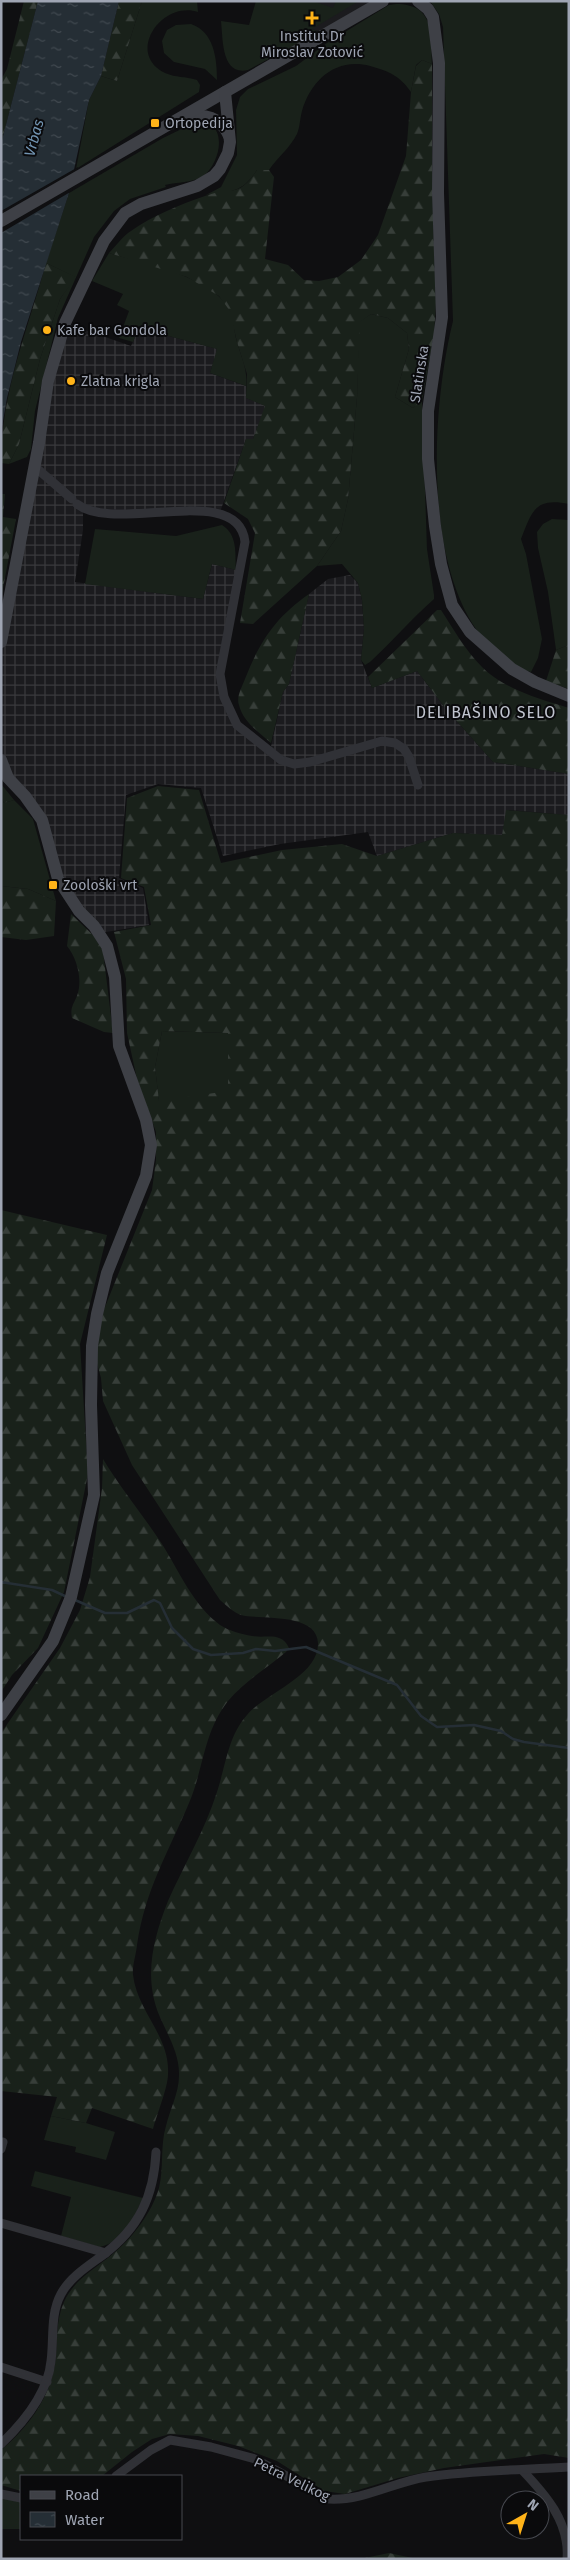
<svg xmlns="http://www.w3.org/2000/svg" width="570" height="2560" font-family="'Fira Sans',sans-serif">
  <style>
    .built { fill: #1b1b1e }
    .industrial { fill: url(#industrial-grid) }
    .grass { fill: #19211a }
    .forest { fill: url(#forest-firs); fill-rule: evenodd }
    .water { fill: url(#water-ripples) }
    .pier { fill: #0f0f11 }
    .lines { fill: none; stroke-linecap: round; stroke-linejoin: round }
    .stream { stroke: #252e35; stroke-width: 2.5 }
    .street { stroke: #303136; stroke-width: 9 }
    .secondary { stroke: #3e4046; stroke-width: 12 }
    .poi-dot { fill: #ffb319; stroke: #0a0a0c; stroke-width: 2 }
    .labels { text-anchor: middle; stroke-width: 4; stroke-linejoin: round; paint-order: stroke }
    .poi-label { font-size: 14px; fill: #9fa5b3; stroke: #0a0a0c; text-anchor: start }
    .street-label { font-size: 14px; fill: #9fa5b3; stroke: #0a0a0c }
    .water-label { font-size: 15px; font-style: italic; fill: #7294b2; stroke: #0a0a0c }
    .quarter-label { font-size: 16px; letter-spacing: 1px; fill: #c0c4cf; stroke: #0a0a0c }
  </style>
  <defs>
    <pattern id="industrial-grid" width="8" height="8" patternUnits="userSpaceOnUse" patternTransform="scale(1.25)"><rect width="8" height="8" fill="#1b1b1e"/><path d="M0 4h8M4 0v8" fill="none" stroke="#39393c"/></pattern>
    <pattern id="forest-firs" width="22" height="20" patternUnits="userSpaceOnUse" patternTransform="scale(1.25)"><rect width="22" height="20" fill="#19211a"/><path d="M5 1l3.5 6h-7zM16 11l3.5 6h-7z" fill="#373e39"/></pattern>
    <pattern id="water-ripples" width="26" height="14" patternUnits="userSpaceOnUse" patternTransform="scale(1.25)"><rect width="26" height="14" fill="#252e35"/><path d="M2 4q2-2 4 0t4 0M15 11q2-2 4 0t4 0" fill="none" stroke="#414950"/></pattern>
  </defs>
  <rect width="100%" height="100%" fill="#0f0f11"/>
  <polygon class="built" points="258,1 372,1 320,32 255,9"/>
  <polygon class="industrial" points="65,323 131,346 139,328 218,349 210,373 246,386 246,398 266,406 253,439 246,439 220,512 83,509 83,530 75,582 203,599 212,564 241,571 220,674 236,722 270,751 283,692 289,684 309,594 328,579 350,575 358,583 362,600 364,629 361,660 372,688 417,671 446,709 493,762 569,774 569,815 507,810 502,835 453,833 377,856 368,832 280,844 223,856 201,788 158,784 126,795 119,878 143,888 149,925 100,933 66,895 50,831 1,760 1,654 36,458"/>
  <g class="grass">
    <path d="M 142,1 L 197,1 L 198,12 C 162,0 125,53 165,73 C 177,78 184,76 197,80 L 200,85 L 199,92 L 76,169 L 89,100 L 101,76 L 117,81 Z"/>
    <path d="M 256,1 L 313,1 L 333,8 L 336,1 L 359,1 L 312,29 L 320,32 L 248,70 C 221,76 223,39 221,21 L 249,25 Z"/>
    <path d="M 430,1 L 569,1 L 569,504 C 535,497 532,511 521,539 L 526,554 L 542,639 L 538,658 L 531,672 L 521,669 C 507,657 486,644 476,629 C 424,553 432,406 453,321 L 443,27 L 439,14 Z"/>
    <path d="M 396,4 C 435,4 431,35 432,64 L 422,60 L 416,65 L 411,92 C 400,76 389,71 370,66 C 336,57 311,80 302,111 C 300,118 300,127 297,134 C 290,148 277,158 269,170 L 257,170 C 242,193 232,191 206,195 L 221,187 L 237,155 L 236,110 L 240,97 L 248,89 L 296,66 L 327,43 L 389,5 Z"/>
    <path d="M 191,24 C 214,32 217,58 217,80 L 205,69 L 174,62 L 164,53 L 162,41 L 167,30 L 176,25 Z"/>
    <path d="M 196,122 C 229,119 222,162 203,176 C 192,183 177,182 165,185 L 166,187 L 130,199 L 114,211 L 94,237 L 58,318 L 35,411 L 31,449 L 27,457 L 9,464 L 19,444 L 40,359 L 60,299 L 75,277 L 46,263 L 69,193 L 163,138 Z"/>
    <path d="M 109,253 C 143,263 215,277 231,312 C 234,320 234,332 237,342 C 241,357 248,369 246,386 L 210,373 L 217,349 L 139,328 L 133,342 L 119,338 L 129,311 L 117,305 L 123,294 L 92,281 Z"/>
    <path d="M 371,314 L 388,318 L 407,333 L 409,349 L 395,397 L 413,408 L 422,401 L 427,549 L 434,595 L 434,599 C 411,619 392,642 370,662 L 365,665 L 361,660 L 364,629 L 362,600 L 358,583 L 342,564 L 317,566 L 341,531 L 348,499 L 357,397 L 359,322 Z"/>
    <polygon points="552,519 569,520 569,645 556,650 548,592 538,548 537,532 543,524"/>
    <path d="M 222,525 C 238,535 235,553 236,570 L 212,564 L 203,599 L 85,584 L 95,529 L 176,536 Z"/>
    <polygon points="1,797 4,803 14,800 33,819 56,901 28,889 1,886"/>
    <polygon points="162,1031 228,1033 228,1092 159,1102 155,1067"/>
    <polygon points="51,2116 86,2123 115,2132 106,2160 75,2152 76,2147 44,2140"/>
    <path d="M 35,2171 L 143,2198 C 134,2217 123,2242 100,2247 L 61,2236 L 71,2197 L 31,2186 Z"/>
    <polygon points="1,2498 21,2501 21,2529 1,2529"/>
  </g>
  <g class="forest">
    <polygon points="24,1 38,1 1,144 1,80 7,69"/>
    <polygon points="119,1 142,1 117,81 101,76"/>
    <path d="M 422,60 L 432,64 L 432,187 L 436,303 L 434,334 L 422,401 L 413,408 L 395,397 L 409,349 L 407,333 L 388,318 L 371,314 L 360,322 L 357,397 L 348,499 L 341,531 L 317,566 L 253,624 L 240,623 L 255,533 L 248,519 L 224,503 L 246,439 L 253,439 L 265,406 L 246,398 L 247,374 L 237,342 L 230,311 L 219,296 L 187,277 L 109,253 C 116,246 123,236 131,231 C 152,216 181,204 205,196 C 232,186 238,199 257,170 L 269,170 L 274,177 L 265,259 L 288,265 L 304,280 L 319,281 L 338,277 L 361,260 L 378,235 L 406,156 L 411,92 L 416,66 Z"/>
    <path d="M 46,263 L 76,277 L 60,299 L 40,359 L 19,444 L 9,464 L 1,463 C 1,392 28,330 46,263 Z"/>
    <polygon points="1,494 5,494 3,517 16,519 1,599"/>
    <path d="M 309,594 L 289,684 L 283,692 L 271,743 C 259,732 243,722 239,705 C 236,697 242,687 245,679 C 260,641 275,618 309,594 Z"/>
    <path d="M 437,610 L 441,610 C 454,630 465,650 482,667 C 502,688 541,700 569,708 L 569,774 L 493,762 L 446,709 L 417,671 L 372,688 L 368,677 Z"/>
    <polygon points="569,645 569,689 546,681 556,650"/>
    <polygon points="1,784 14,800 4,803 1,797"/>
    <path d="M 158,786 L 199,790 L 221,863 L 282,850 L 342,844 L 377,856 L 453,833 L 502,835 L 506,810 L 569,815 L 569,2458 L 544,2454 L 444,2468 L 398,2478 L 345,2494 L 324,2491 L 277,2461 L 238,2446 L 198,2436 L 170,2434 L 152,2439 L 132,2452 L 102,2476 L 21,2476 L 21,2491 L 1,2485 L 1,2450 C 27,2429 50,2398 55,2364 C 58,2343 55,2322 64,2302 C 74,2279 97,2268 115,2252 C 134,2236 152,2212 159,2188 C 164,2168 160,2146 166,2126 C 170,2109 179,2093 179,2076 C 180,2054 168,2036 160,2017 C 143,1978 153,1939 168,1901 C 184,1865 205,1830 217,1792 C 226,1765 228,1736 247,1715 C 265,1693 319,1676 318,1643 C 317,1612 261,1620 241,1615 C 233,1612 227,1606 220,1600 L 132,1465 L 103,1401 L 101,1378 L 95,1356 L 103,1312 L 152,1190 L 156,1160 L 156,1132 L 137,1079 L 127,1033 L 126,979 L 114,932 L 151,925 L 144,887 L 121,878 L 127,798 ZM 162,1031 L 228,1033 L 228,1091 L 159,1101 L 155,1067 Z"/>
    <polygon points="1,886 28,889 56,901 54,936 26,940 1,937"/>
    <path d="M 71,914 L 95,937 L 103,951 L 113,1033 L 104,1032 L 72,1018 C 70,1008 73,1005 77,996 C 83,980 77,958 67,946 Z"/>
    <polygon points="1,1210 107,1235 80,1344 88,1474 64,1592 38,1648 12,1675 1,1692"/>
    <path d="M 103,1459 C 121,1489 143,1515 162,1544 C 179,1571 193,1605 220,1625 C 229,1631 241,1634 252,1636 C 266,1639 281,1631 289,1648 L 286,1652 C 267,1668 244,1682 228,1701 C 203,1733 204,1768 189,1803 C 168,1853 145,1890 137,1945 C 136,1955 132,1966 133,1975 C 137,2011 170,2036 168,2074 C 168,2087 157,2114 153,2129 L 92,2108 L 86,2123 L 51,2116 L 57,2097 L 1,2091 L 1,1733 L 60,1648 L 80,1610 L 90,1577 L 102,1488 Z"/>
    <polygon points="389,2553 417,2559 360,2559"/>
  </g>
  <polygon class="water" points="38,1 119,1 101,76 89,100 69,193 21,342 7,398 1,433 1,144"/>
  <polygon class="pier" points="78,167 72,191 1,233 1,211"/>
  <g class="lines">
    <g class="stream">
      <polyline points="1,1582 52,1590 67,1597"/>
      <polyline points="75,1600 105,1613 127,1613 154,1600 160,1603 172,1628 193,1649 211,1655 243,1653 256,1649 275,1651 306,1647 397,1685 421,1716 437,1727 474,1725 501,1731 513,1739 524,1742 569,1748"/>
    </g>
    <g class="street">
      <polyline points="34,466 72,499"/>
      <path d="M 77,504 C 114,534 239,481 245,542 L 220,674 L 224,697 L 237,725 L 281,760 L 294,764 L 310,762 L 382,741 L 395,743 L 404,749 L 409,757 L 418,785"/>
      <polyline points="1,2149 3,2142"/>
      <polyline points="1,2223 106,2253"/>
      <polyline points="1,2367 47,2382"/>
      <path d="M 1,2444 C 24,2422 48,2393 51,2361 C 54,2339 50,2314 61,2294 C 70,2277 88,2266 103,2255 C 139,2228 154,2196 156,2152"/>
      <path d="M 522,2470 C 545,2494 570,2522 567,2559"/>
      <path d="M 116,2476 L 151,2450 L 170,2440 L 211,2447 L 255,2459 L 329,2499 C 363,2501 394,2482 426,2477 C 473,2470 521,2470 569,2467"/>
      <polyline points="1,2494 21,2498"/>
    </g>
    <g class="secondary">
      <polyline points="418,1 428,9 433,17 439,63 438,193 442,317 428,411 428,459 435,526 441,564 452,605 470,632 512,669 535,682 569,696"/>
      <path d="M 186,118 C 204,113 221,117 229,136"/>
      <polyline points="1,221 383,1"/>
      <polyline points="1,642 39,443 48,381 65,323 104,241 125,213 141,204 197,186 214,176 220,169 228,153 230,142 225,92"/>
      <polyline points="1,760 8,778 25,796 42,820 58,879 79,911 94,926 107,946 115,977 119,1046 146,1120 151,1145 146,1176 107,1273 97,1314 92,1346 91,1405 94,1495 71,1597 53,1641 1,1715"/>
    </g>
  </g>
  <g class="poi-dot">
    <path d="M309.5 10.5h5v5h5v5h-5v5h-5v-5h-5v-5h5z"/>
    <rect x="150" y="118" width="10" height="10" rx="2.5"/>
    <circle cx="47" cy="330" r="5"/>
    <circle cx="71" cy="381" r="5"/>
    <rect x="48" y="880" width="10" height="10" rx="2.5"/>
  </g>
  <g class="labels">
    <g class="poi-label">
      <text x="312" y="41" text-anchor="middle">Institut Dr<tspan x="312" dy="16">Miroslav Zotović</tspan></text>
      <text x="165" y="128">Ortopedija</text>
      <text x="57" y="335">Kafe bar Gondola</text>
      <text x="81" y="386">Zlatna krigla</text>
      <text x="63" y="890">Zoološki vrt</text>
    </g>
    <g class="street-label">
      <text transform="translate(419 374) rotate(-81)" y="5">Slatinska</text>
      <text transform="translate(292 2479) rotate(26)" y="5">Petra Velikog</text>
    </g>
    <g class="water-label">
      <text transform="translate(34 138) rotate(-75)" y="5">Vrbas</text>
    </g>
    <g class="quarter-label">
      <text x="486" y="718">DELIBAŠINO SELO</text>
    </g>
  </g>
  <rect width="570" height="2560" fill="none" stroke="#9fa5b3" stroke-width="5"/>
  <rect x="20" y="2475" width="162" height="65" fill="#0a0a0c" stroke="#46484f"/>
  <rect x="30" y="2491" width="25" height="8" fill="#3e4046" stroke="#46484f"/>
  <text x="65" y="2500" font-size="15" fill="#9fa5b3">Road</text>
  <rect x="30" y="2512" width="25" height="15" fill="url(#water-ripples)" stroke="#46484f"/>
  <text x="65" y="2525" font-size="15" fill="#9fa5b3">Water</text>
  <g transform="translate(525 2515) rotate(39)"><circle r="24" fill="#0a0a0c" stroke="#46484f"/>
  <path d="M0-4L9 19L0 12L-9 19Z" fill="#ffb319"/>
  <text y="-8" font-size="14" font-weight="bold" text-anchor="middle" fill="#9fa5b3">N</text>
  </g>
</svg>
